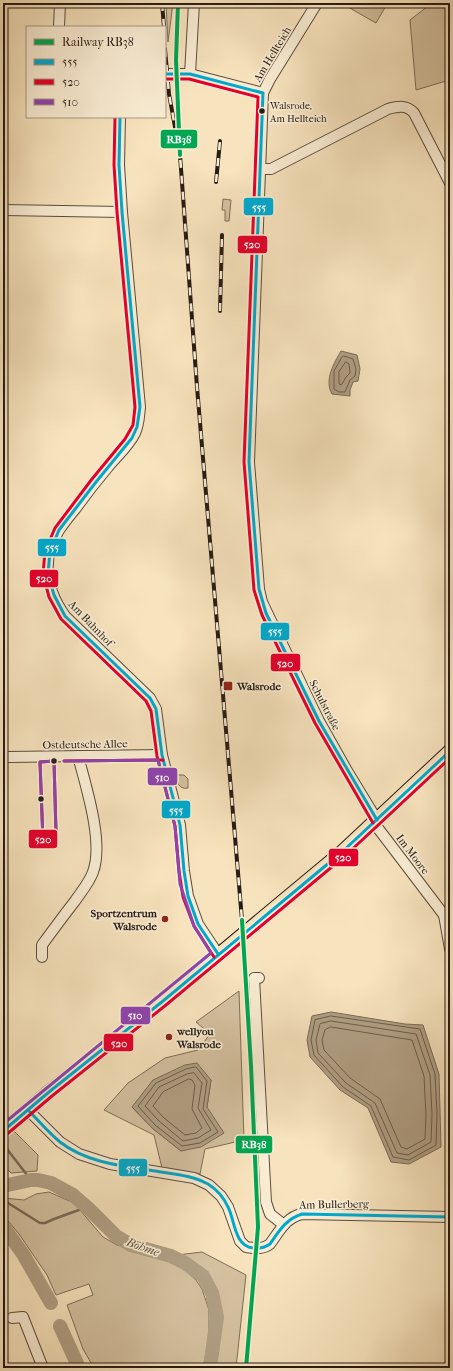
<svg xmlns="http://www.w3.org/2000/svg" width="453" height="1371" font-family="'IM FELL French Canon',serif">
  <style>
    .green { fill: #d4c1a0; stroke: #7e6e5a; fill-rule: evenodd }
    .water { fill: #b09f84; stroke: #796a58 }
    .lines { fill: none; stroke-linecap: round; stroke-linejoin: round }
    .shore { stroke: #6c5d4c; stroke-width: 1 }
    .stream { stroke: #796a58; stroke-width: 2.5 }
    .river { stroke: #b09f84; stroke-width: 14 }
    .minor-casing { stroke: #5b4d3f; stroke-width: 12 }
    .major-casing { stroke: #271b15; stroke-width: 15 }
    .minor { stroke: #faedd4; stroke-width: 10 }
    .major { stroke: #f7e3bd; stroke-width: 13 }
    .rail-casing { stroke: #271b15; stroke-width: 4 }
    .rail { stroke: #faedd4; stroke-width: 2.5; stroke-dasharray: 8; stroke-linecap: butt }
    .bus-1-casing { stroke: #faedd4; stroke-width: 6 }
    .bus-2-casing { stroke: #faedd4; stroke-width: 6 }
    .bus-3-casing { stroke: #faedd4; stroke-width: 6 }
    .bus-1 { stroke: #00a9ce; stroke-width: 3 }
    .bus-2 { stroke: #e4002b; stroke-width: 3 }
    .bus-3 { stroke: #8e44ad; stroke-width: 3 }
    .rail-1-casing { stroke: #faedd4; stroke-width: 7 }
    .rail-1 { stroke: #00a651; stroke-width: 4 }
    .bus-dot { fill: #271b15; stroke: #faedd4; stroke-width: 1.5 }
    .poi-dot { fill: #8f2418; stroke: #faedd4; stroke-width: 1.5 }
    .labels { text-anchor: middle; stroke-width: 3.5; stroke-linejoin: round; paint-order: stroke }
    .bus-label { font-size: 10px; fill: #271b15; stroke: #faedd4; text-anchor: start }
    .street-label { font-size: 11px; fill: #271b15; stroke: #faedd4 }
    .poi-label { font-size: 11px; font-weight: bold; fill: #271b15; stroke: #faedd4; text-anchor: start }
    .water-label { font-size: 12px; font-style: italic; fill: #5e5041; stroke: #faedd4 }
    .line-badge { stroke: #faedd4; stroke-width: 1.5 }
    .badge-label { font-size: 11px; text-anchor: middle; font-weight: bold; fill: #fff }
  </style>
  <rect width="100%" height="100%" fill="#f7e3bd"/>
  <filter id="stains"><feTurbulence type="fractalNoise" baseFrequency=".005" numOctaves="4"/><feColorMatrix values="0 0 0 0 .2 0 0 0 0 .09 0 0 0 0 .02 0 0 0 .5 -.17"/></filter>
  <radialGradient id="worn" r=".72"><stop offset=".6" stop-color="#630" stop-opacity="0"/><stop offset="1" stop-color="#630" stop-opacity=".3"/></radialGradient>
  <g class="green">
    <polygon points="166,3 173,3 168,42"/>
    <polygon points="341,3 385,3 387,4 376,23"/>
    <polygon points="432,3 450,3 450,87 446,81 416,90 410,20"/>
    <polygon points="223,199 231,200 229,221 225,221 225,210 222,210"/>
    <path d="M 175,774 L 179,775 L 184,775 L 188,779 L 188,788 C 178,790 177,781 175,774 Z"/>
    <path d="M 239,991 L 244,1140 L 205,1149 L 200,1174 L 162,1168 L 154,1135 L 104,1110 L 128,1083 L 165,1058 L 198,1050 L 210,1034 L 196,1022 ZM 154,1080 L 211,1080 L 207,1107 L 181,1151 L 152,1128 L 132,1107 Z"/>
    <polygon points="3,1120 38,1155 37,1171 11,1173 3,1165"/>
    <polygon points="49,1192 74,1203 103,1237 117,1245 178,1264 196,1280 202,1289 209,1310 209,1337 203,1368 94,1368 83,1349 67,1305 93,1295 89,1284 56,1295 47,1275 19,1234 3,1215 3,1198 24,1200 36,1194"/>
    <polygon points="202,1252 246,1275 236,1368 214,1368 222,1313 217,1289 203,1268 177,1255"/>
  </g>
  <g class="water">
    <path d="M 341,351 L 357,355 L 360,369 L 358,381 L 353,382 L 350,390 L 350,396 L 332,394 C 324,380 334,363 341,351 Z"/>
    <polygon points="331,1012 405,1024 423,1025 439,1074 441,1147 409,1164 391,1162 368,1108 340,1090 310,1057 307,1040 312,1016"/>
    <polygon points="197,1063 211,1080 207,1107 224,1133 201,1147 181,1151 152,1128 132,1107 153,1080 185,1065"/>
  </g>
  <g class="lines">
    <g class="shore">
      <polygon points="344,356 353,359 356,369 355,376 350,380 345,392 339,392 334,389 334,371 342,357"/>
      <polygon points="346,362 349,364 350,373 346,377 342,384 340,385 339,383 339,372"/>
      <polygon points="331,1016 420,1029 435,1074 437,1114 436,1145 409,1160 393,1157 371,1106 343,1087 314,1055 311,1040 315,1020"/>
      <polygon points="331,1021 416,1034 430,1075 432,1114 431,1142 408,1155 397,1153 375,1103 346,1083 318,1053 316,1040 320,1024"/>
      <polygon points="331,1027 412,1040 424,1076 426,1115 425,1139 407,1149 401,1147 380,1099 350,1078 324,1050 322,1040 325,1030"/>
      <polygon points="196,1067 207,1081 203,1109 218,1132 200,1143 182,1146 155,1125 138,1106 156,1083 186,1069"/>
      <polygon points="194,1073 202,1083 198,1108 211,1130 198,1138 183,1141 159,1121 145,1106 159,1087 187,1074"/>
      <polygon points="189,1079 192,1080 195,1085 192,1109 202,1128 196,1133 185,1135 163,1117 153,1106 163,1092"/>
    </g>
    <g class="stream">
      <polyline points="3,1144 31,1180"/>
      <polyline points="3,1202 8,1203 40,1223 45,1223 54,1219 87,1207"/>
    </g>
    <g class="river">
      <polyline points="3,1186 31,1180 38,1180 51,1183 73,1195 89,1209 116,1236 131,1245 171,1256 185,1263 203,1276 212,1293 217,1317 210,1368"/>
      <polyline points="3,1226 23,1254 51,1303"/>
      <polyline points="60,1326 79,1368"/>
    </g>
    <defs>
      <g id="minor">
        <polyline points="317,3 270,79 263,93 249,462 259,589 262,602 319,721 346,769 377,820"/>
        <polyline points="59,27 60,3"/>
        <polyline points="165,74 190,74 263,93"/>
        <polyline points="190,74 194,3"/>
        <path d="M 120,117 L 119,165 L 122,212 L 140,407 C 139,416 139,425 135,433 C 129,446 117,456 108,467 C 97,480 86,494 76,508 C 70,515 64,523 59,530 C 41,559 46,589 65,616 L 150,698 L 156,709 L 162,755 L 180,825 L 184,871 L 188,896 L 198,924 L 218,954"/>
        <path d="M 260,169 L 271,169 L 388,109 C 399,106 407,105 414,113 L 450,183"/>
        <polyline points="3,210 122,212"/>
        <polyline points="8,757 162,755"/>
        <polyline points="374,823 444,915"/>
        <polyline points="444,915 450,949"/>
        <path d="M 42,957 L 42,945 C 53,930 64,915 75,901 C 81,892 89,883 93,872 C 104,842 86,787 78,756"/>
        <polyline points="259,978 254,978 266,1202 270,1214 284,1225"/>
        <path d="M 28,1110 L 60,1142 L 79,1154 L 110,1164 L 194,1178 L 209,1185 L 221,1196 L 228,1207 L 240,1241 L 246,1247 C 255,1248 262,1250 270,1244 C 279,1232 286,1217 302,1214 L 450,1217"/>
        <polyline points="12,1318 23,1317 43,1368"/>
      </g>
      <polyline id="major" points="3,1131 49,1092 163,1001 342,852 450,751"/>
    </defs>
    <use href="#minor" class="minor-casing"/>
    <use href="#major" class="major-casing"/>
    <use href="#minor" class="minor"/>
    <use href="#major" class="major"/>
    <defs>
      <g id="rail">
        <polyline points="162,3 164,27"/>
        <polyline points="165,49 169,94 180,155 197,387 242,920"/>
        <polyline points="216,182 220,141"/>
        <polyline points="220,311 222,235"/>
      </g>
    </defs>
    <use href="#rail" class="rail-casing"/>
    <use href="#rail" class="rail"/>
    <defs>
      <g id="bus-1">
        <polyline points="165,74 190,74 263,93 249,462 259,589 266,613 319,721 377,820"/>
        <polyline points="120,117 119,165 122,212 140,407 137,427 132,438 96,482 59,530 50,552 48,574 54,595 65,616 150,698 156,709 162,755 180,825 184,871 188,896 198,924 218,954"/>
        <path d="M 28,1110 C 38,1120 49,1133 60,1142 C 87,1163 123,1166 155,1171 C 173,1174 192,1175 208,1184 C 216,1189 224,1198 228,1207 C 235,1220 234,1246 253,1248 C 259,1249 264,1248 270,1244 C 279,1231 286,1219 302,1214 L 450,1217"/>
        <polyline points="3,1131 49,1092 163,1001 342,852 450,751"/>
      </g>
      <g id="bus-2">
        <polyline points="165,79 189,79 258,97 244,462 254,590 262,615 315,723 373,823"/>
        <polyline points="115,117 114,165 117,212 135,407 133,425 125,439 92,479 55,528 45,551 43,574 49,597 61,619 146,701 151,711 157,756 175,826 179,871 183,897 194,926 214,957"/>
        <polygon points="54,761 56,833 52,840 43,841 40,762"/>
        <polyline points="64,761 163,760"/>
        <polyline points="6,1135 52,1096 166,1005 345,856 450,758"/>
      </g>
      <g id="bus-3">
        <polygon points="54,761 56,833 52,840 43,841 40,762"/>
        <polyline points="3,1124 211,953 194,926 180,884 175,826 158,760 64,761"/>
      </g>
    </defs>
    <use href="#bus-1" class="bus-1-casing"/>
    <use href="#bus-2" class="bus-2-casing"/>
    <use href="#bus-3" class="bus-3-casing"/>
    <use href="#bus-1" class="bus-1"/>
    <use href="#bus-2" class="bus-2"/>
    <use href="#bus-3" class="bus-3"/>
    <defs>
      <g id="rail-1">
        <polyline points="178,3 176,60 180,155"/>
        <polyline points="242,920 251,1066 258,1227 246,1368"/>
      </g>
    </defs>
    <use href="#rail-1" class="rail-1-casing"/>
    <use href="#rail-1" class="rail-1"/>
  </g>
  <g class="bus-dot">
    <circle cx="262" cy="111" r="3.5"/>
    <circle cx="54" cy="761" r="3.5"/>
    <circle cx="41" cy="799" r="3.5"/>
  </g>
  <g class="poi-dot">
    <rect x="223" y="681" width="10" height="10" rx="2"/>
    <circle cx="165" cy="919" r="4"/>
    <circle cx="169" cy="1037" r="4"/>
  </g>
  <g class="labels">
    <g class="bus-label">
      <text x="270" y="109">Walsrode,<tspan x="270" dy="13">Am Hellteich</tspan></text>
    </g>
    <g class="street-label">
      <text transform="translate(272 54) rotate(-59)" y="4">Am Hellteich</text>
      <text transform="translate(91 623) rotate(46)" y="4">Am Bahnhof</text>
      <text transform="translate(325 705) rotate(63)" y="4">Schulstraße</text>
      <text transform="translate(85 744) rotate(-1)" y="4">Ostdeutsche Allee</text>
      <text transform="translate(413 854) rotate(53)" y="4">Im Moore</text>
      <text transform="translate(334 1204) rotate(-1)" y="4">Am Bullerberg</text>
    </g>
    <g class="poi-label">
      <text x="237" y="690">Walsrode</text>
      <text x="157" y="917" text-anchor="end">Sportzentrum<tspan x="157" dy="13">Walsrode</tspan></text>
      <text x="177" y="1035">wellyou<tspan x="177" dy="13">Walsrode</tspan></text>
    </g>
    <g class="water-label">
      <text transform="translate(143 1247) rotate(19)" y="4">Böhme</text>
    </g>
  </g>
  <g class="line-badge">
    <rect x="160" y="129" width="38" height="20" rx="4" fill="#00a651"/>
    <rect x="243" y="197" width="31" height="19" rx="4" fill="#00a9ce"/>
    <rect x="237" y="235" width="31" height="19" rx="4" fill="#e4002b"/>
    <rect x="37" y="538" width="30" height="19" rx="4" fill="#00a9ce"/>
    <rect x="29" y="569" width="30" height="19" rx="4" fill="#e4002b"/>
    <rect x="260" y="622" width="30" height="19" rx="4" fill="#00a9ce"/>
    <rect x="270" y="653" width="31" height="19" rx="4" fill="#e4002b"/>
    <rect x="147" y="767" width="31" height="19" rx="4" fill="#8e44ad"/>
    <rect x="161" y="800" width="30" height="19" rx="4" fill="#00a9ce"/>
    <rect x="28" y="829" width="30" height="20" rx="4" fill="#e4002b"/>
    <rect x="328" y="848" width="31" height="19" rx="4" fill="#e4002b"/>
    <rect x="120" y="1006" width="31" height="19" rx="4" fill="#8e44ad"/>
    <rect x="103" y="1033" width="31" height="19" rx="4" fill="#e4002b"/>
    <rect x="235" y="1135" width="38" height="19" rx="4" fill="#00a651"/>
    <rect x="118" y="1158" width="30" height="19" rx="4" fill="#00a9ce"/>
  </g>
  <g class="badge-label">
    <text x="179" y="143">RB38</text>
    <text x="259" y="211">555</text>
    <text x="252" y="248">520</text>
    <text x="52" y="551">555</text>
    <text x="44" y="582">520</text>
    <text x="275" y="635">555</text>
    <text x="285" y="667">520</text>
    <text x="162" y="781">510</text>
    <text x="176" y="814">555</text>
    <text x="43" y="843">520</text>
    <text x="343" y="861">520</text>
    <text x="135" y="1019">510</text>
    <text x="119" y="1047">520</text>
    <text x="254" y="1148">RB38</text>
    <text x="133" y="1172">555</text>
  </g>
  <rect width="453" height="1371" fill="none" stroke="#f7e3bd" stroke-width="16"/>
  <rect x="4" y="4" width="445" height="1363" fill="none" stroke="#271b15" stroke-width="2"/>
  <rect x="8" y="8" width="437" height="1355" fill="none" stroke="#271b15"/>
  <rect x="26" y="26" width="140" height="92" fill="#faedd4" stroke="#a69988"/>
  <rect x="34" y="39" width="20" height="6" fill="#00a651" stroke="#a69988"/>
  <text x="62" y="46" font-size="12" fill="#271b15">Railway RB38</text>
  <rect x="34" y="59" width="20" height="6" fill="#00a9ce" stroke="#a69988"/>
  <text x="62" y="66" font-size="12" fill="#271b15">555</text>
  <rect x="34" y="79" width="20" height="6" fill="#e4002b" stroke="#a69988"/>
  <text x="62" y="86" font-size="12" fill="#271b15">520</text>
  <rect x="34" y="99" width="20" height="6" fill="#8e44ad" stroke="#a69988"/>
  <text x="62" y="106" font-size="12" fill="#271b15">510</text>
  <rect width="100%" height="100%" filter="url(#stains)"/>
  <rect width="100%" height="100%" fill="url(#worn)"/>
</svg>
